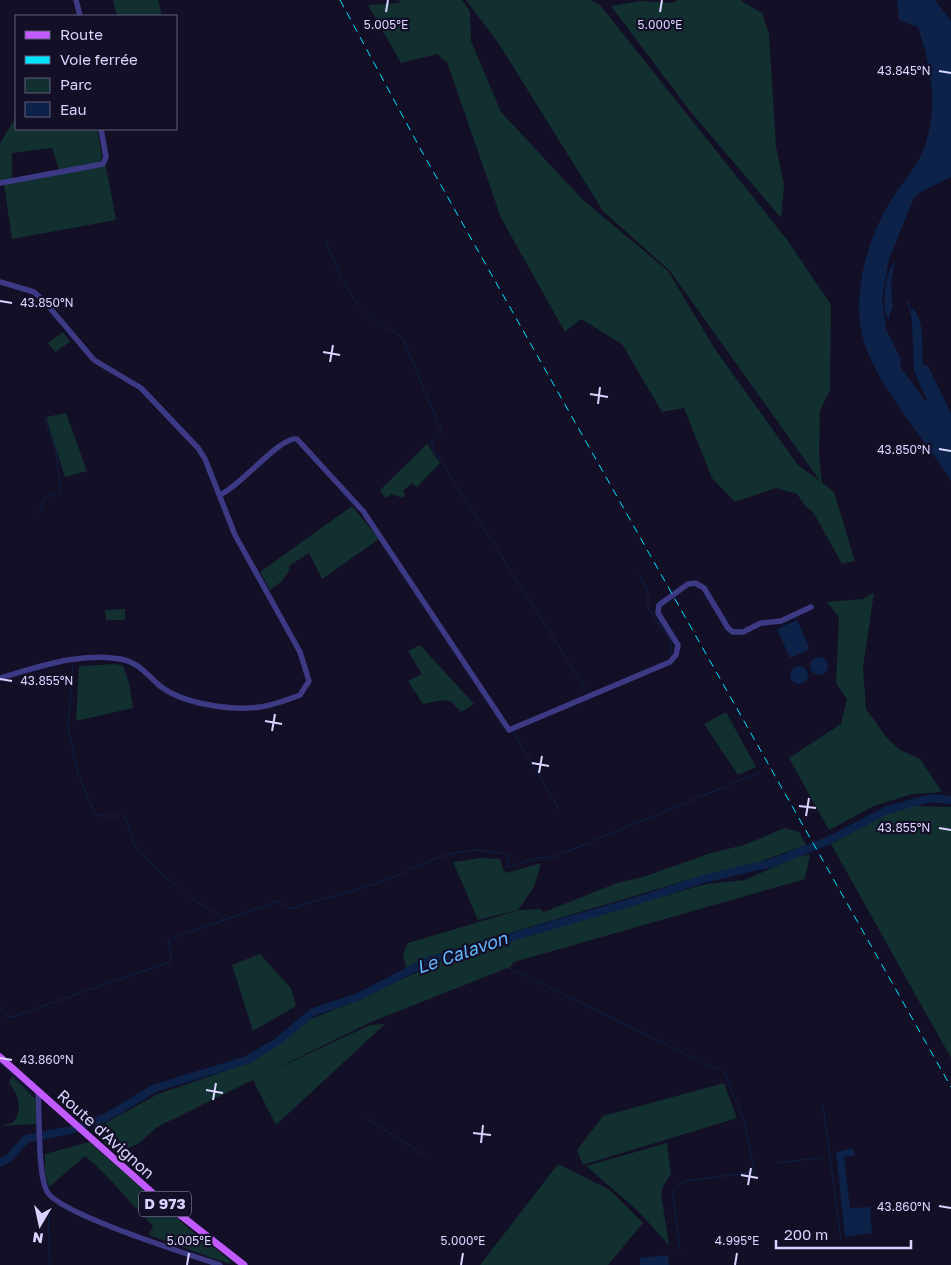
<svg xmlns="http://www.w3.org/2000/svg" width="951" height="1265" font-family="'Golos Text',sans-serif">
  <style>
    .green { fill: #12302f }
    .water { fill: #0c2248 }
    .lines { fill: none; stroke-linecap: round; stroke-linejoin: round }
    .stream { stroke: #0c2248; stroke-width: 1 }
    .river { stroke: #0c2248; stroke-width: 8 }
    .minor { stroke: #3d3a85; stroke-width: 5.5 }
    .major { stroke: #c25bff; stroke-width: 7 }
    .rail { stroke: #00e5ff; stroke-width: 1; stroke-dasharray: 8 6; stroke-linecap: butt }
    .ticks { fill: none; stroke: #d9d4ff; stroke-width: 2 }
    .labels { text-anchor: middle; stroke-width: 4.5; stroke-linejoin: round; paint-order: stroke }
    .shield { fill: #130f26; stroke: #9e99be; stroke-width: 1 }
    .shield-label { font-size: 15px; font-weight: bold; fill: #d9d4ff }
    .street-label { font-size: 16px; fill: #d9d4ff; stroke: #130f26 }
    .water-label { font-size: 18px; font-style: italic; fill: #62b6ff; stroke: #130f26 }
    .ticks-label { font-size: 12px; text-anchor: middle; fill: #d9d4ff; stroke: #130f26; stroke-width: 4.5; stroke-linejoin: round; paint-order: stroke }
  </style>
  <rect width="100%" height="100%" fill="#130f26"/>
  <g class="green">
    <polygon points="113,0 158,0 162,16 117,16"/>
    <polygon points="398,0 462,0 470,11 471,41 501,112 582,199 668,271 715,349 798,465 820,481 670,271 603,211 499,44 466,0 590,0 600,5 788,241 831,305 830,390 820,411 819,456 822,483 834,492 855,561 842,564 813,512 806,507 797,494 776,488 735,502 712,478 684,408 662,412 622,344 581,319 565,332 501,218 447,62 437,54 401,63 368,5 401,3"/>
    <polygon points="678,0 740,0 762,13 769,34 776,147 784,185 781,218 690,111 611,6 640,1 672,3"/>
    <polygon points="16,104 16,129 97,129 102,156 100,162 59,170 52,148 12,153 12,178 0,181 0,143 14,120"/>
    <polygon points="106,166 116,220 12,239 4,184"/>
    <polygon points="63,332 70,342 55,352 48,343"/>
    <polygon points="66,413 87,471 65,477 46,417"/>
    <polygon points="427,444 440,463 417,487 412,483 403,491 405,494 402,498 392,494 385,498 380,490"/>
    <polygon points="352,506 379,539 322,579 309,553 289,566 290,569 282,581 270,590 260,572"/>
    <polygon points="874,593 863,667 866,709 887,738 900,750 920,759 942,792 912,794 874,806 829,830 789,758 841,724 847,699 836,683 839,617 827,602 863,599"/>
    <polygon points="125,609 125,620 106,620 105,610"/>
    <polygon points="420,645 474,704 461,712 452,702 443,700 423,704 408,681 422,674 408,651"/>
    <polygon points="116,664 123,666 129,683 133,708 76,721 79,666"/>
    <polygon points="726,712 756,767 738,775 704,724"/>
    <polygon points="912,806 951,807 951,1058 831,844 879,817"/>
    <polygon points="785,828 799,832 806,845 759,862 708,874 426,958 406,969 403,954 408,943 519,910 539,909 544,912 617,883 643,877 711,853 744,845"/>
    <polygon points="810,855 805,879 514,962 510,967 371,1022 265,1074 370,1025 385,1024 276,1125 253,1080 157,1127 138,1144 116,1153 91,1131 158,1094 246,1064 261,1056 308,1020 349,1004 452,956 706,884 745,880 798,856"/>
    <polygon points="480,858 500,859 503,869 506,873 541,863 534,887 518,910 478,920 453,862"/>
    <polygon points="260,954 291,988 296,1006 253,1031 232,965"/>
    <path d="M 12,1076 L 36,1100 L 37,1124 L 1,1126 L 14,1122 C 23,1108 19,1096 9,1083 Z"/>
    <polygon points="724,1083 737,1118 583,1165 577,1150 603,1116"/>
    <path d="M 89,1142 L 192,1231 L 231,1261 L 229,1264 L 149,1235 L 153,1226 C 130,1203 110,1177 85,1156 L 49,1187 L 45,1173 L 45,1154 Z"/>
    <polygon points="667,1143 671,1174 662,1188 661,1193 669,1245 638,1211 586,1166"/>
    <polygon points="558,1164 610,1190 643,1223 608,1265 480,1265"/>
  </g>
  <g class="water">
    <path d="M 897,0 L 935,0 L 951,21 L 951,177 L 921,192 L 914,198 L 889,259 L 882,297 L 886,329 L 900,357 L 901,368 L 926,402 L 927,400 L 914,371 L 912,320 L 907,302 L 909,301 L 910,311 L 913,309 C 926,322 921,348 923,365 L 928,366 L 951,413 L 951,481 C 926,440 872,380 862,335 C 852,289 869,233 895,194 C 909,173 919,166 927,139 C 938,100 930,65 918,27 L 899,20 Z"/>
    <path d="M 895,261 L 891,285 L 893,308 L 890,313 L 889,320 C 880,307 885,273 895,261 Z"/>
    <polygon points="797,620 810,649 790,658 777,629"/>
    <circle cx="819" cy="666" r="9"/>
    <circle cx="799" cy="675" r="9"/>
    <polygon points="853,1148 855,1155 844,1157 850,1208 870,1207 872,1233 845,1237 836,1152"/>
    <polygon points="668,1255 669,1265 640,1265 640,1258"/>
  </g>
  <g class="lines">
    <g class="stream">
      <path d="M 326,241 C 337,269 349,301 374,320 C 384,327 395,330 403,339 L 442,432 L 432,441 L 432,447 L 589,694"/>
      <polyline points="38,515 45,498 61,492 56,451 45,419"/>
      <polyline points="639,574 648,592 648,608 671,641 671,656"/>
      <polyline points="73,664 68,728 78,774 94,812 98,816 125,816 134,845 161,873 188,896 226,920"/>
      <polyline points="512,730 559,809"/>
      <polyline points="509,968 725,1073 744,1121 755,1172 685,1181 675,1186 673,1194 680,1251"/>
      <path d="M 0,1006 L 8,1017 L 14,1016 L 170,962 L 171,955 L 168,940 L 278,901 L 291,909 C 318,899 345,894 372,885 C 420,869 454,839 508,855 L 508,867 L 536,858 L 554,857 L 758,773"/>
      <polyline points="0,1063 34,1095"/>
      <polyline points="823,1106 841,1239"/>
      <polyline points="363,1116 426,1156"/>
      <polyline points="777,1163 821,1158"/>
      <polyline points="48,1208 50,1265"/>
    </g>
    <polyline class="river" points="0,1163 10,1157 26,1139 71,1130 107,1117 155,1088 247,1060 277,1042 313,1012 358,997 428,961 633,902 707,878 772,863 830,840 887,810 931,798 951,800"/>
    <g class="minor">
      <polyline points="76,0 80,16"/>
      <polyline points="0,183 103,164 106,157 101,129"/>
      <path d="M 0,282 L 34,292 L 44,301 L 94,360 L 141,388 L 198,448 L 205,459 L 235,535 L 300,652 L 309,681 L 300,695 C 287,700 274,705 260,707 C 232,711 183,704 160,686 C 147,675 139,662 120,659 C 79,652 39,667 0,678"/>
      <path d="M 220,495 C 241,486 280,436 297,439 L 363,511 L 509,730 L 670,662 L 676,655 L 678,645 L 658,613 L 659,605 L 688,584 L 695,583 L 704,588 L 728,628 L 733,632 L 743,632 L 761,623 L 781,621 L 811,607"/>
      <path d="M 38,1091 C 40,1113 37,1177 48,1193 C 63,1215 188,1254 220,1265"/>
    </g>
    <polyline class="major" points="0,1057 156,1196 244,1265"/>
    <polyline class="rail" points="340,0 421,150 951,1087"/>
  </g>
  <path class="ticks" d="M 386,12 L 388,0M 660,12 L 662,0M 939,71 L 951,73M 0,301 L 12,303M 323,352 L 340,355M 330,362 L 333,345M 590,394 L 608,397M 598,404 L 600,387M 939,449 L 951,451M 0,679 L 12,681M 265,721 L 282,724M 272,731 L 275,714M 532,763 L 549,766M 539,773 L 542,756M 799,806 L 816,808M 806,816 L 809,798M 939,828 L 951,830M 0,1058 L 12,1060M 206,1090 L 223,1093M 213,1100 L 216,1083M 473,1133 L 491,1135M 481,1143 L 483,1125M 741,1175 L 758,1178M 748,1185 L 751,1168M 939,1206 L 951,1208M 187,1265 L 189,1253M 461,1265 L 463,1253M 735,1265 L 737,1253"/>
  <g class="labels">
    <rect class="shield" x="139" y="1191.5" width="52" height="25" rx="4"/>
    <g class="shield-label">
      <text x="165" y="1209">D 973</text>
    </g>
    <g class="street-label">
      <text transform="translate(106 1134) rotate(42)" y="6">Route d'Avignon</text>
    </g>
    <g class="water-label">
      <text transform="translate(462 953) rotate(-19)" y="6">Le Calavon</text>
    </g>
  </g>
  <g class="ticks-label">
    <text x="386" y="29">5.005°E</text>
    <text x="660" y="29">5.000°E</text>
    <text x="904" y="75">43.845°N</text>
    <text x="47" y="307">43.850°N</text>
    <text x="904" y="454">43.850°N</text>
    <text x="47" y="685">43.855°N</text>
    <text x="904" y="832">43.855°N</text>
    <text x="47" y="1064">43.860°N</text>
    <text x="904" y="1211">43.860°N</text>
    <text x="189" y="1245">5.005°E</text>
    <text x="463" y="1245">5.000°E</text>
    <text x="737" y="1245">4.995°E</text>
  </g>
  <rect x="15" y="15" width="162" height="115" fill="#130f26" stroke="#625e7d"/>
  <rect x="25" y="31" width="25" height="8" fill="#c25bff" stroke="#625e7d"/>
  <text x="60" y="40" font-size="15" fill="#d9d4ff">Route</text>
  <rect x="25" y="56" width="25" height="8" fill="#00e5ff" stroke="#625e7d"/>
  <text x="60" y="65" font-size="15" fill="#d9d4ff">Voie ferrée</text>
  <rect x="25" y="78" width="25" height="15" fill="#12302f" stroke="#625e7d"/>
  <text x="60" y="90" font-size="15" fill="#d9d4ff">Parc</text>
  <rect x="25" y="102" width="25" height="15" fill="#0c2248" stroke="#625e7d"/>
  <text x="60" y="115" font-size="15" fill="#d9d4ff">Eau</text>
  <g transform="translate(40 1225) rotate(189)" stroke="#130f26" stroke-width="4" paint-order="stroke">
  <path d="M0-4L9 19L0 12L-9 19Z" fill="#d9d4ff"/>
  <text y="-8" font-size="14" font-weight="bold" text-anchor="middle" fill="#d9d4ff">N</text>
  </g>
  <path d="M776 1240v8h135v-8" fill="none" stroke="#d9d4ff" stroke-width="2.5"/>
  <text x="784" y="1240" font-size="15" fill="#d9d4ff" stroke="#130f26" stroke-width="4" paint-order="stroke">200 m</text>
</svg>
